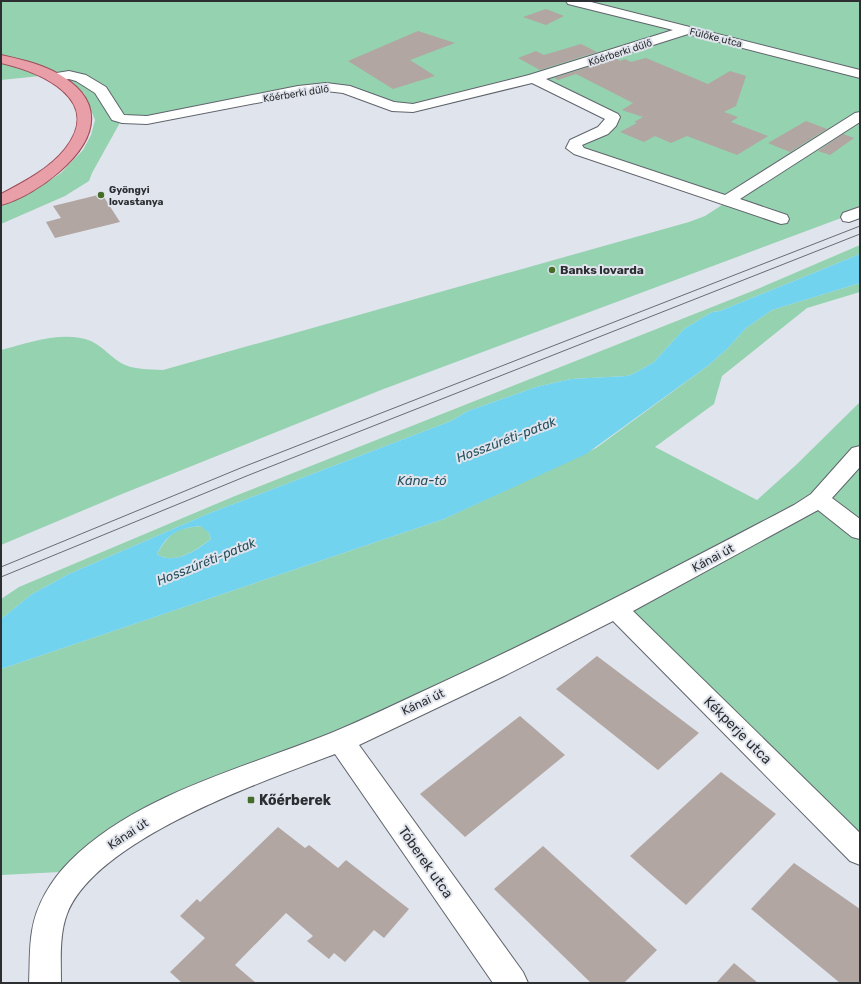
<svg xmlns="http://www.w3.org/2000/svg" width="861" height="984" font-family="Rubik,sans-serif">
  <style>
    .green { fill: #95d2b0 }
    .water { fill: #72d3ee; fill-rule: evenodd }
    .building { fill: #b1a6a2 }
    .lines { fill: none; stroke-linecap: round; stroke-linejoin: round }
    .minor-casing { stroke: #60646c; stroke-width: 2 }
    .major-casing { stroke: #9c4e59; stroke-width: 2 }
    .minor { fill: #fff; fill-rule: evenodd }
    .major { fill: #e89fa8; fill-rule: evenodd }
    .tram { stroke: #696c71; stroke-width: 1 }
    .poi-dot { fill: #456d29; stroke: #e0e4ed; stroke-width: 1.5 }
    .labels { text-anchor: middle; stroke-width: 4; stroke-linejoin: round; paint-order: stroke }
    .far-street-label { font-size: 10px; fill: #2c2e31; stroke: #e0e4ed }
    .far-poi-label { font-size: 10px; font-weight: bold; fill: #2c2e31; stroke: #e0e4ed; text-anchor: start }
    .poi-label { font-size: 12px; font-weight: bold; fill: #2c2e31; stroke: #e0e4ed; text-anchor: start }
    .street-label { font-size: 12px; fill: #2c2e31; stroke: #e0e4ed }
    .water-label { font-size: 13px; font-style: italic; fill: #27525e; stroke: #e0e4ed }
    .near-street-label { font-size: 14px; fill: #2c2e31; stroke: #e0e4ed }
    .near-poi-label { font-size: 14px; font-weight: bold; fill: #2c2e31; stroke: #e0e4ed; text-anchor: start }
  </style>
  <rect width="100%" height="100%" fill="#e0e4ed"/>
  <g class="green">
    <path d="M 1,1 L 860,1 L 860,211 L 381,390 L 122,494 L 1,545 L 1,350 C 29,343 63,330 91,341 C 102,346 111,357 121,363 C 133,370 149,369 163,370 L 689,222 L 705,216 L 728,201 L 574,148 L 613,117 L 534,78 L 413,108 L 334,87 L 147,120 L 122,119 L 92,173 L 89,181 L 65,196 L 1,224 L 1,204 L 37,189 L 61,173 L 83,150 L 91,135 L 95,120 L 84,93 L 67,78 L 50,75 L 1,80 Z"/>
    <polygon points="860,245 860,254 720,311 712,312 684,329 654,362 635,373 627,376 571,379 536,387 468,411 451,421 210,513 69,574 32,594 1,619 1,599 19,587 235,496 755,290"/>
    <polygon points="860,283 860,292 807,308 722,376 714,404 655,447 757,500 796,465 860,402 860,852 616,609 295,757 80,871 1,875 1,669 444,519 596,448 709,365 728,348 746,328 772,310"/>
    <path d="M 202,526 L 209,533 L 211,539 C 196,550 174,566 157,554 C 170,532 176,528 202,526 Z"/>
  </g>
  <path class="water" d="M 860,254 L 860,283 L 772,310 L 746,328 L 728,348 L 709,365 L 586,454 L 444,519 L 1,669 L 1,619 L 32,594 L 69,574 L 210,513 L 451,421 L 468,411 L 536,387 L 571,379 L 627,376 L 635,373 L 654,362 L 684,329 L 712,312 L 720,311 ZM 201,526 L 209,533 L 211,539 C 197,550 174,566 157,554 C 168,533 178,528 201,526 Z"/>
  <g class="building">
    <polygon points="546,9 564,16 546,25 523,17"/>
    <polygon points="418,31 455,43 410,60 435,76 393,89 348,61"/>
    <polygon points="581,44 597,52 540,70 518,58 536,51 544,55"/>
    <polygon points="616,58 620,61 625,59 631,62 646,58 708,84 730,71 746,76 736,106 724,112 738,117 731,122 768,136 737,155 687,136 671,143 655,136 644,142 620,132 637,123 634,122 643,117 622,110 633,103 576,74 558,80 554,78"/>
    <polygon points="806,121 827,129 790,152 768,143"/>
    <polygon points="843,134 854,138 830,155 818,151"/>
    <polygon points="102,194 120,222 55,238 46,222 61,218 53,206"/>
    <polygon points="597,656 699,733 658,770 556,689"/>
    <polygon points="520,716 565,755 465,837 420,794"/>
    <polygon points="721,772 776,814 686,905 630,856"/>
    <polygon points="278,827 305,848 309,845 338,868 346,860 409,909 384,938 374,930 345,962 334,953 329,959 307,941 313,936 286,913 235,965 256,983 182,983 170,972 205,938 180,916 197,899 200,902"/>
    <polygon points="543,846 657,950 624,983 591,983 494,889"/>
    <polygon points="794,863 860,909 860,983 840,983 751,909"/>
    <polygon points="734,963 758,983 716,983"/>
  </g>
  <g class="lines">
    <defs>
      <g id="minor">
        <polygon points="566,1 587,1 860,70 860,78 688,34 546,79 618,114 620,117 616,126 608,134 582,145 584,148 725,195 855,113 860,112 860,122 740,199 787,215 789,219 787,223 781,224 574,154 566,148 570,140 598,127 605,119 532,83 413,112 392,111 343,93 326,91 298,95 147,124 122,123 112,120 95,93 76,81 69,79 55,81 50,80 48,77 50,74 69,71 86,75 106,87 124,115 147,116 298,86 326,83 350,86 394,102 413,104 529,75 673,30 568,4"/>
        <polygon points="860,207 860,218 849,222 843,221 841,217 843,213"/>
        <path d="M 860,446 L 860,467 L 832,498 L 860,519 L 860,539 L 852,537 L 818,510 L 633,611 L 860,833 L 860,865 L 850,861 L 613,621 L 504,676 L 359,745 L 523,972 L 528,983 L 493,983 L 335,754 C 264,781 96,839 67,914 C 59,935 61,961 61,983 L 29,983 C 30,966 29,948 32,931 C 36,905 51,880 70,861 C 137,794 245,768 331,733 C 365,719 397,703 430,688 C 554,631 674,568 794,505 L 811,494 L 852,448 Z"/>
      </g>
      <path id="major" d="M 1,55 C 19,59 37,63 53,71 C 106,98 100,137 59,172 C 44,185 21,200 1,205 L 1,194 C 24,182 49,169 65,149 C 105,99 40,72 1,63 Z"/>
    </defs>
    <use href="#minor" class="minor-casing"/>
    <use href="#major" class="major-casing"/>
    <use href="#minor" class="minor"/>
    <use href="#major" class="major"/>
    <g class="tram">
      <polyline points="1,567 243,467 860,226"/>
      <polyline points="1,577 249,475 860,234"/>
    </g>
  </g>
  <g class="poi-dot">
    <circle cx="101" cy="195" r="4"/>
    <circle cx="552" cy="270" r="4"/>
    <rect x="247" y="796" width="8" height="8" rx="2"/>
  </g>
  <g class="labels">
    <g class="far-street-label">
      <text transform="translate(716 37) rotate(14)" y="4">Fülőke utca</text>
      <text transform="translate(620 52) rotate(-18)" y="4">Kőérberki dűlő</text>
      <text transform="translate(296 93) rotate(-9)" y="4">Kőérberki dűlő</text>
    </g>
    <g class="far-poi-label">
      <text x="109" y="193">Gyöngyi<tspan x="109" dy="12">lovastanya</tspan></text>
    </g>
    <g class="poi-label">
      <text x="560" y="274">Banks lovarda</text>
    </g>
    <g class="street-label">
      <text transform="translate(713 558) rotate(-28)" y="4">Kánai út</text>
      <text transform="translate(423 702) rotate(-25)" y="4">Kánai út</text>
      <text transform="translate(128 834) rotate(-33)" y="4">Kánai út</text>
    </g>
    <g class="water-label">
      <text transform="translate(506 439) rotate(-21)" y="5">Hosszúréti-patak</text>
      <text x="422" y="485">Kána-tó</text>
      <text transform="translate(206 561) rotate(-22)" y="5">Hosszúréti-patak</text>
    </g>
    <g class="near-street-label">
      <text transform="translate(738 730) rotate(45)" y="5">Kékperje utca</text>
      <text transform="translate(426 862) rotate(55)" y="5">Tóberek utca</text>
    </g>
    <g class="near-poi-label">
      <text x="259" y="805">Kőérberek</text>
    </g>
  </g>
  <rect width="861" height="984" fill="none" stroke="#2c2e31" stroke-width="4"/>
</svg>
